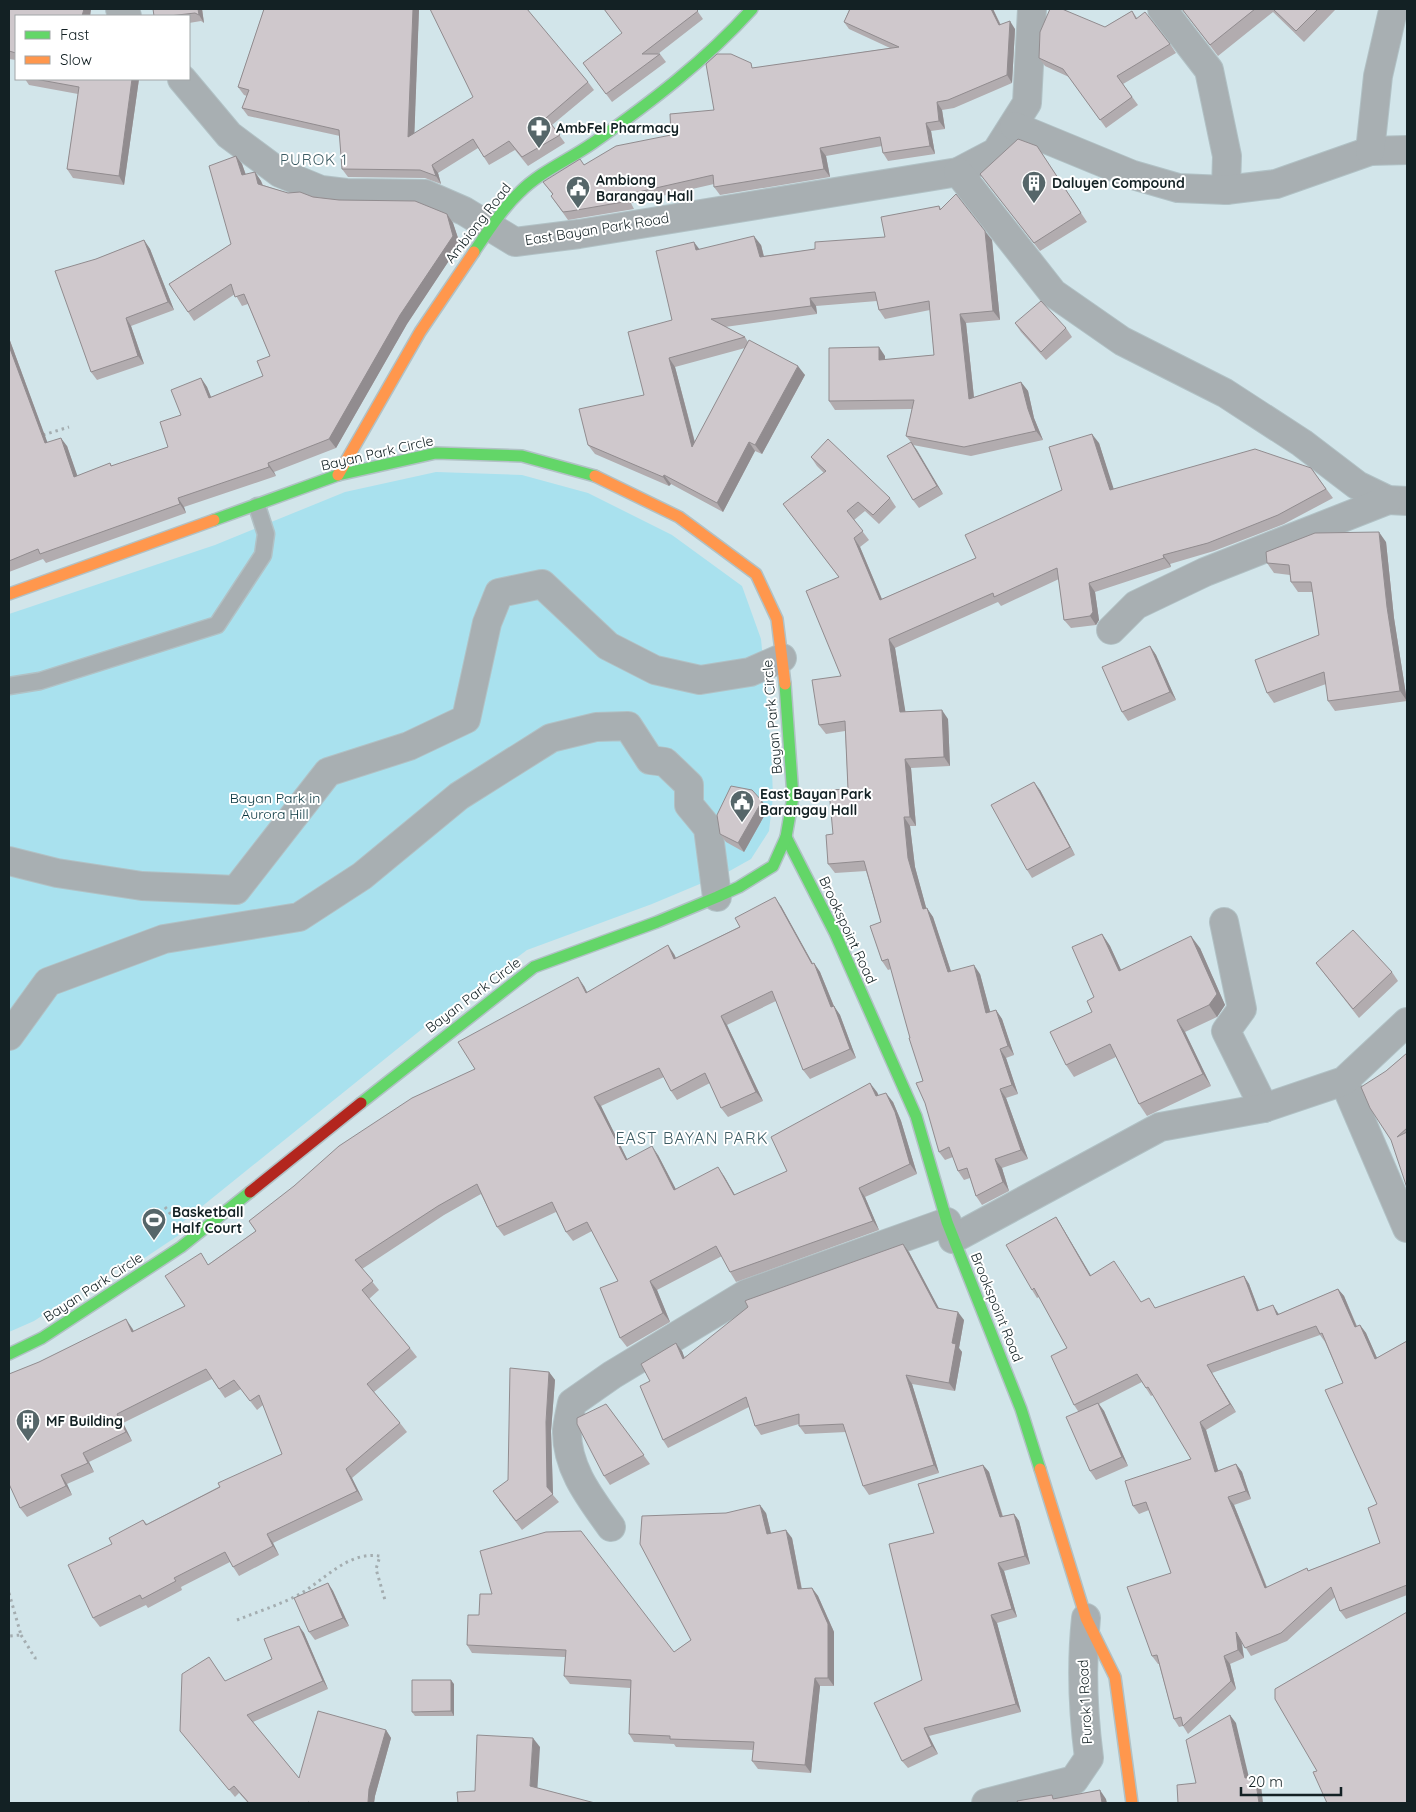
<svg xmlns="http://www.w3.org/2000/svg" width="1416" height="1812" font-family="Quicksand,sans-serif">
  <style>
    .green { fill: #a9e1ee }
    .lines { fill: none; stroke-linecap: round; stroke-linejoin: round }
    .lane-casing { stroke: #b1c1c5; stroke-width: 19 }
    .street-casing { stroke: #b1c1c5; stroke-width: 30 }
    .fast-casing { stroke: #b1c1c5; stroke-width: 14 }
    .slow-casing { stroke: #b1c1c5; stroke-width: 14 }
    .jam-casing { stroke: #b1c1c5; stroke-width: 14 }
    .path { stroke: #a4adb0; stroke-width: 3; stroke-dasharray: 2.5 4; stroke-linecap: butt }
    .lane { stroke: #a8afb2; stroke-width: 16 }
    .street { stroke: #a8afb2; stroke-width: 28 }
    .fast { stroke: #63d668; stroke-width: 11 }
    .slow { stroke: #ff974d; stroke-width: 11 }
    .jam { stroke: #b3261e; stroke-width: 11 }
    .wall { fill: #b2acaf; fill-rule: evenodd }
    .shaded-wall { fill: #918c8f }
    .building { fill: #cfc8cc; stroke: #918c8f; fill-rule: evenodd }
    .labels { text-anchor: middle; stroke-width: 4; stroke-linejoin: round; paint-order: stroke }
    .poi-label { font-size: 14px; font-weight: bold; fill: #132124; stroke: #fff; text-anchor: start }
    .street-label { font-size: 14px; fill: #132124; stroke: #fff }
    .park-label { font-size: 14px; fill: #08363f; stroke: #fff }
    .neighbourhood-label { font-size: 15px; letter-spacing: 1px; fill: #3d5c64; stroke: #fff }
    .quarter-label { font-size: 16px; letter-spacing: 1px; fill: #3d5c64; stroke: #fff }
  </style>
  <rect width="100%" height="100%" fill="#d2e5ea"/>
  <polygon class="green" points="436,472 522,475 588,493 672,535 742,586 761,639 771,746 773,797 769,831 751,859 726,873 652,904 527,950 422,1029 174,1229 179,1235 140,1261 135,1255 34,1321 9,1332 9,614 215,545 345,492"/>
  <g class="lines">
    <defs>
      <polyline id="lane" points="9,686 40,681 217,625 263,555 266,534 257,506"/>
      <g id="street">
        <polyline points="120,9 127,16"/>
        <polyline points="1162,9 1209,70 1227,156 1226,190"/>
        <polyline points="182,79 229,135 280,173 321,190 346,193 425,194 464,211 515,242 579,234 958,172 996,152 1027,103 1032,9"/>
        <polyline points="1014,126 1133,175 1178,188 1226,190 1276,184 1370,151 1407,150"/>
        <polyline points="1370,151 1378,76 1392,15 1396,9"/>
        <polyline points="958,172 1053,293 1122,341 1225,393 1302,443 1357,485 1388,500 1407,501"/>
        <polyline points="1111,630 1136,605 1205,572 1388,500"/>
        <polyline points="9,861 57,873 142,886 236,890 328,772 409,746 466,719 487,623 499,593 542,584 608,646 655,670 700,680 750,672 782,658"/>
        <polyline points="1224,922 1242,1009 1226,1031 1264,1108"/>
        <polyline points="9,1036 48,982 164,939 299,917 362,876 459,796 551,738 596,727 628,726 650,760 665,762 689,785 689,805 708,828 717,897"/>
        <polyline points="1344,1081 1407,1228"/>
        <polyline points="953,1239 1160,1127 1264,1108 1344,1081 1407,1022"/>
        <path d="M 611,1527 C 591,1499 566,1468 567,1430 C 568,1421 570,1412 572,1403 L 612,1375 L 746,1294 L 947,1222"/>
        <path d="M 986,1803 L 1074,1780 L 1089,1758 C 1083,1712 1081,1665 1086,1618"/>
      </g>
      <g id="fast">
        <path d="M 474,252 C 488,231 502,209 520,192 C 541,171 569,160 593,143 C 650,103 705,61 752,9"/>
        <polyline points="214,520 338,475 436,453 522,456 595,476"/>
        <polyline points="786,837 835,933 916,1116 947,1222 1021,1409 1040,1469"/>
        <polyline points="361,1103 534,967 657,922 717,897 739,887 773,866 786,837 793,797 785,684"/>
        <polyline points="9,1354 42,1338 181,1247 250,1192"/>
      </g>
      <g id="slow">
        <polyline points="338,475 420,332 474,252"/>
        <polyline points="595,476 679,517 756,574 777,619 785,684"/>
        <polyline points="9,594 214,520"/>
        <polyline points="1040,1469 1086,1618 1115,1677 1132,1803"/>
      </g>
      <polyline id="jam" points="250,1192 361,1103"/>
    </defs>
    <use href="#lane" class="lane-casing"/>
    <use href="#street" class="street-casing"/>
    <use href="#fast" class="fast-casing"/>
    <use href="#slow" class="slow-casing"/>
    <use href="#jam" class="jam-casing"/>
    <g class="path">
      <polyline points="43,435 69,427"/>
      <polyline points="165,1207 172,1216"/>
      <polyline points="9,1578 10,1578"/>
      <polyline points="9,1593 21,1635 9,1636"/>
      <path d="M 237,1620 C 257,1612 279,1605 298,1595 C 324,1581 347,1551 380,1556 L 376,1569 L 385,1600"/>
      <polyline points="21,1635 35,1658 40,1657"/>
    </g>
    <use href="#lane" class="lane"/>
    <use href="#street" class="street"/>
    <use href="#fast" class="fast"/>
    <use href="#slow" class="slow"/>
    <use href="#jam" class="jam"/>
  </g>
  <g class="wall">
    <polygon points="9,9 91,9 90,16 16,16 16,60 9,59"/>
    <polygon points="202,9 204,23 201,21 189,23 189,16 154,16"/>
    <polygon points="264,9 419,9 414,133 588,82 594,90 552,125 565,143 528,166 515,150 489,165 478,148 438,173 441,184 425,178 348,177 342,169 340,136 248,116 242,108 247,96 244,95 238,87"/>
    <polygon points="696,9 703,19 658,54 660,54 666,62 612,102 583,63 622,34"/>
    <polygon points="846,9 993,9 1001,25 1015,29 1012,83 954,108 942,110 945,129 931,131 935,154 888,161 883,153 882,146 826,156 830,177 720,195 714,187 714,184 631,203 634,209 568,220 551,196 553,195 543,182 584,165 671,135 714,110 754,68 890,48 849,29 844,22 849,10"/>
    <polygon points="1182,9 1336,9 1304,42 1273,12 1218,56"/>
    <polygon points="1132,11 1137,18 1170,44 1176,53 1123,84 1138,105 1106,128 1069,77 1045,66 1039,58 1105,27"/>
    <polygon points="25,79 139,79 124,185 73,178 67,169 78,94 29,85"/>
    <polygon points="1037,146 1087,222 1040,251 980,174"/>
    <polygon points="236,156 242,164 246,175 255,172 261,181 263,185 288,193 447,214 453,223 460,244 407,324 336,448 274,472 276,476 184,507 186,513 46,563 43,559 9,572 9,338 47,442 67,446 77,476 110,463 112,466 168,447 181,415 201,378 207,387 211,397 263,376 270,356 248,304 242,306 235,294 194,321 169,284 231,244"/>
    <path d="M 939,206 L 941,209 L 992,240 L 1000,320 L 966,323 L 974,397 L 1021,382 L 1028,391 L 1034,418 L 1043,440 L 971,456 L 913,445 L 943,494 L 919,508 L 913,500 L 911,442 L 906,436 L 912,409 L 835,410 L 829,401 L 885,356 L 885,360 L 934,355 L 930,310 L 885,319 L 879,310 L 877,301 L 816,306 L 817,314 L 725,327 L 745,337 L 748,342 L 805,375 L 762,454 L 755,451 L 723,512 L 671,484 L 669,486 L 595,454 L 588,445 L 644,395 L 700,250 L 761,245 L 764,256 L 815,249 L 885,237 ZM 745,348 L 695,442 L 675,367 Z"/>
    <polygon points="144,240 150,249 174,310 131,326 144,364 97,380 91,372 96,259"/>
    <polygon points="1015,323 1066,328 1072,337 1046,360 1021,332"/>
    <polygon points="1099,443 1113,489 1311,468 1333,498 1284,524 1214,551 1170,564 1171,567 1095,592 1099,620 1096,625 1071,628 1064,620 1059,579 1001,606 998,602 895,648 905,712 948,719 950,766 911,768 916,826 910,826 915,867 926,908 933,917 951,971 980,974 990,1012 996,1010 1002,1019 1014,1055 1006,1058 1018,1094 1006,1098 1028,1159 1002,1168 1009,1191 982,1205 976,1196 970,1178 964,1180 958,1171 953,1157 945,1160 939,1152 923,1081 891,969 888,970 882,961 881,922 866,871 835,873 828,864 833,834 848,789 845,731 826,734 819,725 841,676 839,577 783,504 824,473 817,466 811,457 890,498 896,507 879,524 865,511 854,520 869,540 860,547 882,599 976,558 1062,490"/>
    <polygon points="1386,542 1394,618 1407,701 1335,711 1328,701 1326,684 1274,703 1267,693 1319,635 1313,592 1298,592 1291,582 1290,575 1274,573 1267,563"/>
    <polygon points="1150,646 1156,655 1176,700 1128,721 1122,712"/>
    <polygon points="1040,790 1075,855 1032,878 1027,870"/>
    <polygon points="768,809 744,852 726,842 720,834"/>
    <polygon points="781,906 813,964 814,963 820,972 834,1006 840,1015 856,1058 810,1079 803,1070 776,1001 727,1025 763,1101 728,1117 721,1108 710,1083 677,1100 671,1091 664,1077 601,1106 627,1159 658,1155 676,1190 724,1176 735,1195 787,1171 877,1092 878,1095 893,1102 901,1121 917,1174 865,1197 879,1230 736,1282 730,1272 722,1256 657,1290 670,1322 627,1347 620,1338 618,1281 592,1231 573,1241 566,1232 556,1212 504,1236 497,1227 481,1194 444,1215 362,1269 379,1290 369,1299 410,1348 417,1357 374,1392 400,1423 407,1432 352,1478 363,1500 273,1543 279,1555 239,1576 230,1562 181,1587 182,1590 148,1608 146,1605 100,1627 93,1618 112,1544 143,1520 147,1524 282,1454 263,1405 257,1410 241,1389 225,1398 212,1379 123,1423 132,1441 89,1462 94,1472 67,1484 72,1495 27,1517 20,1508 132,1328 134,1331 185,1306 209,1264 256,1231 249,1221 475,1069 584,986 587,992 674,954 676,958"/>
    <polygon points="1102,934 1110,946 1121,970 1200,948 1225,1005 1217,1017 1185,1032 1211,1086 1147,1116 1139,1104 1116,1057 1074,1077 1066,1065 1092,1012"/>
    <polygon points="1316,963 1392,972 1398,981 1359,1018"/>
    <polygon points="1407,1053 1407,1188 1386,1071"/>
    <path d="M 1056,1217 L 1061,1225 L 1091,1276 L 1142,1302 L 1156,1308 L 1244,1276 L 1249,1284 L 1259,1310 L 1278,1313 L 1279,1314 L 1338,1289 L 1344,1296 L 1357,1326 L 1360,1325 L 1366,1333 L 1377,1358 L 1407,1341 L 1407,1595 L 1346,1619 L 1340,1611 L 1335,1597 L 1287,1641 L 1251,1656 L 1242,1642 L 1244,1658 L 1230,1664 L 1236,1689 L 1188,1734 L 1183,1726 L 1179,1727 L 1174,1719 L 1159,1664 L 1158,1664 L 1152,1656 L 1171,1573 L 1149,1510 L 1139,1514 L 1133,1506 L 1191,1459 L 1153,1395 L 1151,1396 L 1142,1382 L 1099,1404 L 1104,1411 L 1128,1466 L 1096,1480 L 1090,1471 L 1078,1411 L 1074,1405 L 1067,1348 L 1039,1297 L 1037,1298 L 1032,1290 ZM 1320,1335 L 1325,1342 L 1343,1383 L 1377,1504 L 1380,1543 L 1267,1587 L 1234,1505 L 1251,1499 L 1242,1472 L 1236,1464 L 1218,1471 L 1206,1430 L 1236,1412 L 1212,1373 Z"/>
    <polygon points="909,1252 939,1309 964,1320 959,1348 962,1352 955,1391 912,1384 939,1473 869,1495 863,1486 846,1432 805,1434 799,1426 799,1424 761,1435 755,1426 749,1407 668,1448 663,1440 650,1381 682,1351 684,1357"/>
    <polygon points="549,1372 555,1380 551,1431 553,1495 559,1502 522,1530 499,1500 508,1480"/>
    <polygon points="606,1404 650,1464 610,1485 604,1476"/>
    <polygon points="983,1465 989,1472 1003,1516 1014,1514 1019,1521 1030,1564 1004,1571 1017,1617 997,1623 1021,1712 929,1736 938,1754 908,1768 902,1761 922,1680 934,1533"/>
    <polygon points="766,1513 771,1533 792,1538 802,1589 812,1588 818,1596 834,1632 834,1686 820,1686 811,1773 758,1769 752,1761 753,1750 676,1747 674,1744 634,1742 629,1734 630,1688 570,1684 564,1676 565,1657 472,1653 467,1645 674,1652 691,1640"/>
    <polygon points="328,1583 333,1591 349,1626 315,1640 309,1632"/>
    <polygon points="299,1626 304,1633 328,1689 253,1722 299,1778 386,1730 391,1738 375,1796 374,1803 248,1803 239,1793 235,1797 186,1738 180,1731 226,1681 272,1659"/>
    <polygon points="454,1684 454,1716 415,1716 412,1712"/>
  </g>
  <g class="shaded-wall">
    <polygon points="84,9 91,9 90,16 82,16"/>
    <polygon points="198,9 202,9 204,23 199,15"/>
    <polygon points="413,9 419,9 414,145 408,137"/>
    <polygon points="991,9 993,9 1004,33 999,25"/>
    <polygon points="1010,21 1015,29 1012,83 1007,75"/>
    <polygon points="132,79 139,79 124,185 119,176"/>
    <polygon points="937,102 942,110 945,129 939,121"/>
    <polygon points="926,123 931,131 935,154 930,146"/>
    <polygon points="820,148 826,156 830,177 824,169"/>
    <polygon points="236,156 242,164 249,184 242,175"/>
    <polygon points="432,165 438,173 441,184 436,176"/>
    <polygon points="255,172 261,181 265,193 258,184"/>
    <polygon points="447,214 453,223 460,244 407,324 336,448 329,439"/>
    <polygon points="985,231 992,240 1000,320 993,311"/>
    <polygon points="754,236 761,245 766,266 760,257"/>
    <polygon points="144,240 150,249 174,310 168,302"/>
    <polygon points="694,242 700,250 696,250"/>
    <polygon points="810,298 816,306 817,314 811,306"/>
    <polygon points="960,314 966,323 975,408 969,399"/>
    <polygon points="126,318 131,326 144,364 138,356"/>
    <polygon points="9,338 51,452 45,443 9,346"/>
    <polygon points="879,347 885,356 885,369 879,360"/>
    <polygon points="669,358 675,367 698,455 692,447"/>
    <polygon points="798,366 805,375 762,454 755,445"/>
    <polygon points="201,378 207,387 215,407 209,398"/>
    <polygon points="1021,382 1028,391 1034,418 1043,440 1036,431 1028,409"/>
    <polygon points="1092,434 1099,443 1117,499 1110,490"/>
    <polygon points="61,438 67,446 81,486 74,477"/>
    <polygon points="749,442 755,451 723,512 717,503"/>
    <polygon points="911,442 917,450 943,494 937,486"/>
    <polygon points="268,463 274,472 276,476 269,467"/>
    <polygon points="664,475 671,484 669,486 663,477"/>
    <polygon points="178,498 184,507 186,513 180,504"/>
    <polygon points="1379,532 1386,542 1394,618 1407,701 1400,691 1387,607"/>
    <polygon points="854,538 860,547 886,609 880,600"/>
    <polygon points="1163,555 1170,564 1171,567 1164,558"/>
    <polygon points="1089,583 1095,592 1099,620 1096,625 1090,616"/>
    <polygon points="889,639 895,648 907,721 900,712"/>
    <polygon points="1150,646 1156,655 1176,700 1170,692"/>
    <polygon points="942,710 948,719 950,766 944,757"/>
    <polygon points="905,759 911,768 916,826 910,817"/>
    <polygon points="1034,782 1040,790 1075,855 1070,847"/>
    <polygon points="762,801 768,809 744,852 738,843"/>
    <polygon points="904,817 910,826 915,867 929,918 923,909 908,858"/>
    <polygon points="775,897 781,906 818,973 814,963 820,972 835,1009 834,1006 840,1015 856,1058 850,1049 812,964"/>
    <polygon points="927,908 933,917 954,981 948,972"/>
    <polygon points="1102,934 1110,946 1127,983 1119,971"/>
    <polygon points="1191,936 1200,948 1225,1005 1217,1017 1209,1005"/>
    <polygon points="668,945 674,954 680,968 674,959"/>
    <polygon points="974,965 980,974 993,1022 986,1013"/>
    <polygon points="578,977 584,986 592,1002 586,993"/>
    <polygon points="996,1010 1002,1019 1014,1055 1008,1046"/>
    <polygon points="721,1016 727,1025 763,1101 756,1092"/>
    <polygon points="1177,1020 1185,1032 1211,1086 1203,1074"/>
    <polygon points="1000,1049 1006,1058 1018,1094 1012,1085"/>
    <polygon points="870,1083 877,1092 883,1105 876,1096"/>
    <polygon points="1000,1089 1006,1098 1028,1159 1021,1150"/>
    <polygon points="886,1093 893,1102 901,1121 917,1174 910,1164"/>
    <polygon points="594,1097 601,1106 632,1169 626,1160"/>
    <polygon points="652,1146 658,1155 681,1199 674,1190"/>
    <polygon points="995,1159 1002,1168 1009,1191 1003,1182"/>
    <polygon points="718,1167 724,1176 740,1204 734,1195"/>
    <polygon points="859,1188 865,1197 879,1230 873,1221"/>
    <polygon points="1056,1217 1061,1225 1096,1284 1090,1276"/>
    <polygon points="903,1244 909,1252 943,1316 937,1308"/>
    <polygon points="1244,1276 1249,1284 1262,1319 1257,1311"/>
    <polygon points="650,1281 657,1290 670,1322 663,1313"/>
    <polygon points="1338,1289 1344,1296 1360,1335 1355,1327"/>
    <polygon points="1273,1305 1278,1313 1282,1323 1277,1315"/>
    <polygon points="958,1312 964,1320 959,1348 962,1352 955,1391 949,1383 952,1343"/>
    <polygon points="126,1319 132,1328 138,1341 132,1332"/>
    <polygon points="1360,1325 1366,1333 1381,1367 1375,1359"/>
    <polygon points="676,1343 682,1351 688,1367 683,1359"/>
    <polygon points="1207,1365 1212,1373 1236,1412 1230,1404"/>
    <polygon points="549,1372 555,1380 551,1431 553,1495 547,1487 546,1422"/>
    <polygon points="906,1375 912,1384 939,1473 934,1465"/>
    <polygon points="1098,1403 1104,1411 1128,1466 1122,1457"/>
    <polygon points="117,1414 123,1423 132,1441 126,1432"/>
    <polygon points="1200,1422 1206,1430 1221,1480 1215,1472"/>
    <polygon points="83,1453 89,1462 94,1472 88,1463"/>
    <polygon points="1236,1464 1242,1472 1251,1499 1246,1491"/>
    <polygon points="983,1465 989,1472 1005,1525 1000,1517"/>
    <polygon points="346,1469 352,1478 363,1500 357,1491"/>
    <polygon points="61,1475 67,1484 72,1495 66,1486"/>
    <polygon points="1228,1497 1234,1505 1270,1596 1265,1588"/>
    <polygon points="760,1505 766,1513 773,1542 767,1534"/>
    <polygon points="1014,1514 1019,1521 1030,1564 1025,1556"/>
    <polygon points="786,1530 792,1538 803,1597 798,1589"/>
    <polygon points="267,1534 273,1543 279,1555 273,1546"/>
    <polygon points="998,1563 1004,1571 1017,1617 1012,1609"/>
    <polygon points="328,1583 333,1591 349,1626 343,1618"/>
    <polygon points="812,1588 818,1596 834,1632 834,1686 828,1678"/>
    <polygon points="991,1615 997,1623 1021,1712 1016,1704"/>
    <polygon points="299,1626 304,1633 328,1689 323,1681"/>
    <polygon points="1236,1632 1241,1640 1244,1658 1238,1650"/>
    <polygon points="1224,1656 1230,1664 1236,1689 1231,1681"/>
    <polygon points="815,1678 820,1686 811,1773 805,1765"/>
    <polygon points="451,1680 454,1684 454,1716 451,1711"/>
    <polygon points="1230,1715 1236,1723 1251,1786 1245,1778"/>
    <polygon points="924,1728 929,1736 938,1754 932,1746"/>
    <polygon points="386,1730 391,1738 375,1796 374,1803 369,1803 368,1802 369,1789"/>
    <polygon points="533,1738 540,1747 537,1795 530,1786"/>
    <polygon points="1255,1777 1261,1785 1263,1803 1259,1803"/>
    <polygon points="1100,1790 1106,1799 1107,1803 1102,1803"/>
  </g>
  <g class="building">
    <polygon points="9,9 84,9 82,16 16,16 16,53 9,51"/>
    <polygon points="153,9 198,9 199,15 195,13 169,16 154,16"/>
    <polygon points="264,9 413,9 408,137 473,97 430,9 527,9 588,82 546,118 560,135 522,157 509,141 484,157 473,139 432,165 436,176 420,170 342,169 339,130 242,108 249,90 238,87"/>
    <polygon points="604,9 696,9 698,11 642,54 660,54 606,94 583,63 622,33"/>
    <polygon points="850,9 991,9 999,25 1010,21 1007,75 948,100 937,102 939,121 926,123 930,146 883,153 880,137 820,148 824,169 714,187 713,175 625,195 629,201 571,211 563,212 551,196 553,194 543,182 580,159 584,165 616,146 671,135 670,114 714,110 706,64 717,54 731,54 751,63 752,68 899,47 844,22"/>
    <polygon points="1050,9 1062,9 1105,27 1132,11 1136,19 1145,12 1170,44 1117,76 1132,97 1100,120 1063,69 1039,58 1040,32"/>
    <polygon points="1182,9 1255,9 1210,45"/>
    <polygon points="1273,9 1318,9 1296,31"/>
    <polygon points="35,79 132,79 119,176 67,169 79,87"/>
    <polygon points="1018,139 1037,146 1081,213 1034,243 980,174"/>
    <polygon points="236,156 242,175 255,172 258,184 288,193 300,192 313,197 339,200 415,201 447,214 453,236 400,315 329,439 268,463 269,467 178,498 180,504 40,554 38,549 9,561 9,346 45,443 61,438 74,477 110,463 111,466 168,447 160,422 181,415 171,390 201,378 209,398 263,376 257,361 270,356 244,294 235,297 231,284 188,312 169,284 231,244 209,166"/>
    <polygon points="956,194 985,231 993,311 960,314 969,399 1021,382 1028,409 1036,431 964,447 906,436 914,400 829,401 829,348 879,347 879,360 934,355 929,301 879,310 875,292 810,298 811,306 711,319 745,337 669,358 692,447 749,340 798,366 755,445 749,442 717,503 664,475 663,477 588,445 579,409 644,395 628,332 672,320 656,251 694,242 696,250 754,236 760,257 815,249 815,242 885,237 881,217 939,206 940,210"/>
    <polygon points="144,240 168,302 126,318 138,356 91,372 55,271 96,259"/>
    <polygon points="1041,301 1066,328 1041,352 1015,323"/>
    <polygon points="1092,434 1110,490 1255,449 1311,468 1326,489 1278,515 1208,543 1163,555 1164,558 1089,583 1093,612 1090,616 1064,620 1057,568 994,597 993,593 889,639 900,712 942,710 944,757 905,759 910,817 904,817 908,858 923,909 927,908 948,972 974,965 986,1013 996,1010 1008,1046 1000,1049 1012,1085 1000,1089 1021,1150 995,1159 1003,1182 976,1196 967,1168 958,1171 949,1147 939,1152 925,1103 916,1083 923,1081 909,1038 910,1038 888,959 882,961 870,926 881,922 864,861 828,864 826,835 833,834 829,790 848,789 845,721 819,725 812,680 841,676 806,591 839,577 783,504 826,471 811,457 828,439 890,498 873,515 858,502 847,511 863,531 854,538 880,600 976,558 965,535 1062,490 1049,447"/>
    <polygon points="911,442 937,486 913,500 887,456"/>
    <polygon points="1379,532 1387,607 1400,691 1328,701 1324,672 1267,693 1255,660 1319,635 1311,582 1291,582 1289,565 1267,563 1266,552 1315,533"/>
    <polygon points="1150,646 1170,692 1122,712 1102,667"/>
    <polygon points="1034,782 1070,847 1027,870 991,805"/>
    <polygon points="731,786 752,790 762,801 738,843 720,834 717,815"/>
    <polygon points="775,897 812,964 814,963 831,1007 834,1006 850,1049 803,1070 772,991 721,1016 756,1092 721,1108 705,1073 671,1091 659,1068 594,1097 626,1160 652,1146 674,1190 718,1167 734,1195 787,1171 771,1137 870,1083 876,1096 886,1093 895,1112 910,1164 859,1188 873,1221 730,1272 716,1246 650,1281 663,1313 620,1338 600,1288 618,1281 587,1222 566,1232 552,1202 497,1227 477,1184 438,1206 355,1260 373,1281 362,1290 410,1348 367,1384 400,1423 346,1469 357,1491 267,1534 273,1546 233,1567 225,1552 174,1578 176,1581 142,1599 140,1595 93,1618 68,1565 112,1544 109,1538 143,1520 146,1525 220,1487 218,1483 282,1454 259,1395 250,1401 234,1380 219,1389 206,1369 117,1414 126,1432 83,1453 88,1463 61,1475 66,1486 20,1508 9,1484 9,1374 39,1362 126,1319 132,1332 185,1306 165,1276 201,1253 208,1265 256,1231 249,1221 294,1186 339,1146 412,1098 475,1069 458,1042 578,977 586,993 668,945 674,959 740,927 735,918"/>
    <polygon points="1353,930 1392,972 1353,1009 1316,963"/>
    <polygon points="1102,934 1119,971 1191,936 1217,994 1209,1005 1177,1020 1203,1074 1139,1104 1110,1044 1066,1065 1050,1032 1092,1012 1087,1001 1094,997 1072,947"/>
    <polygon points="1407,1053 1407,1128 1397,1137 1407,1132 1407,1188 1391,1140 1370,1108 1361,1087 1386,1071"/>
    <path d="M 1056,1217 L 1090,1276 L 1114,1261 L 1141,1302 L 1149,1298 L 1155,1308 L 1244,1276 L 1257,1311 L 1273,1305 L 1277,1315 L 1338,1289 L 1355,1327 L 1360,1325 L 1375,1359 L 1407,1341 L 1407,1585 L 1340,1611 L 1331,1587 L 1281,1633 L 1245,1648 L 1236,1632 L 1238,1650 L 1224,1656 L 1231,1681 L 1183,1726 L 1181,1717 L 1174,1719 L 1157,1655 L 1152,1656 L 1127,1587 L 1171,1573 L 1146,1502 L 1133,1506 L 1125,1481 L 1191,1459 L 1148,1387 L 1146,1388 L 1137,1374 L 1074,1405 L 1051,1356 L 1067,1348 L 1034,1288 L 1032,1290 L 1006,1245 ZM 1316,1326 L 1320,1334 L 1322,1333 L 1343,1383 L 1325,1390 L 1377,1504 L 1368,1508 L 1380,1543 L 1308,1571 L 1307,1568 L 1265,1588 L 1228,1497 L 1246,1491 L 1236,1464 L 1215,1472 L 1200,1422 L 1230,1404 L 1207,1365 Z"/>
    <polygon points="903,1244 937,1308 958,1312 952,1343 956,1344 949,1383 906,1375 934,1465 863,1486 843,1424 799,1426 799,1414 755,1426 746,1397 663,1440 640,1386 650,1381 641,1364 676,1343 683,1359 748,1307 745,1301 747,1300"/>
    <polygon points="510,1368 549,1372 546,1422 547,1487 553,1494 516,1521 493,1491 508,1480"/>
    <polygon points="1098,1403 1122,1457 1090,1471 1066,1417"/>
    <polygon points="606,1404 644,1455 604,1476 577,1424 577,1418"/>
    <polygon points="983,1465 1000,1517 1014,1514 1025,1556 998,1563 1012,1609 991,1615 1016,1704 924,1728 932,1746 902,1761 874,1703 922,1680 889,1544 934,1533 918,1484"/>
    <polygon points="760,1505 767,1534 786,1530 798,1589 812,1588 828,1624 828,1678 815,1678 805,1765 752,1761 754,1742 670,1739 670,1736 629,1734 631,1680 564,1676 566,1650 467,1645 468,1615 479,1615 480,1594 492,1594 480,1551 546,1532 581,1531 674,1652 691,1640 640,1544 642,1516 726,1513"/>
    <polygon points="328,1583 343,1618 309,1632 294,1598"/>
    <polygon points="1407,1612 1407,1803 1327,1803 1313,1772 1317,1771 1275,1699 1275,1689"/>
    <polygon points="299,1626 323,1681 247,1715 299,1778 318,1711 386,1730 369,1789 368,1802 367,1803 310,1803 309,1802 306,1803 249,1803 234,1786 229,1790 180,1731 182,1674 209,1657 225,1681 272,1659 264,1639"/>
    <polygon points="412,1680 451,1680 451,1711 412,1712"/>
    <polygon points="1230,1715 1245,1778 1255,1777 1259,1803 1178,1803 1177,1785 1196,1783 1186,1740"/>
    <polygon points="477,1735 533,1738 530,1786 595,1803 458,1803 457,1792 475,1791"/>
    <polygon points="1100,1790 1102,1803 1018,1803 1017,1801 1052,1795 1053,1799"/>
  </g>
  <defs>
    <symbol id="pharmacy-pin" viewBox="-11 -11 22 30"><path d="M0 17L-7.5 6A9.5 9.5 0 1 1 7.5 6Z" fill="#566669" stroke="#fff"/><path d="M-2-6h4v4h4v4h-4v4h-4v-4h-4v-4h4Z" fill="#fff"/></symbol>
    <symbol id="building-pin" viewBox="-11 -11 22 30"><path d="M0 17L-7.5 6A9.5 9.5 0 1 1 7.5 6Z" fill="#566669" stroke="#fff"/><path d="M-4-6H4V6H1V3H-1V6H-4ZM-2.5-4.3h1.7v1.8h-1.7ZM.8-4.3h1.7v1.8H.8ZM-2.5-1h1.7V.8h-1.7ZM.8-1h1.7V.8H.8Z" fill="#fff"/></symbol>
    <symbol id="civic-pin" viewBox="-11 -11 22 30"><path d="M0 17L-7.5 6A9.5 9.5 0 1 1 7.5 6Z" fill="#566669" stroke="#fff"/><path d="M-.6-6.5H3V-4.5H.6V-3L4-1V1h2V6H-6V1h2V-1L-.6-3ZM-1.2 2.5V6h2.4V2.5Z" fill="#fff"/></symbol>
    <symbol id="stadium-pin" viewBox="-11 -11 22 30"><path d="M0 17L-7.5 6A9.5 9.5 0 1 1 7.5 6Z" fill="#566669" stroke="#fff"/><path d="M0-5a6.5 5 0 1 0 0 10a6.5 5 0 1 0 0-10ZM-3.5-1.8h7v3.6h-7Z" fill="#fff"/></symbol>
  </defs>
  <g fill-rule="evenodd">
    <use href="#pharmacy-pin" x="525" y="114" width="28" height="38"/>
    <use href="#building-pin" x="1020" y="169" width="28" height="38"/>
    <use href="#civic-pin" x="564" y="174" width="28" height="38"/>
    <use href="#civic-pin" x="728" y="788" width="28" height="38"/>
    <use href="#stadium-pin" x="140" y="1206" width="28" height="38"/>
    <use href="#building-pin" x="14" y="1407" width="28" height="38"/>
  </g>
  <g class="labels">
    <g class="poi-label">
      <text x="556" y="133">AmbFel Pharmacy</text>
      <text x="596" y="185">Ambiong<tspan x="596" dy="16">Barangay Hall</tspan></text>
      <text x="1052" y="188">Daluyen Compound</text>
      <text x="760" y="799">East Bayan Park<tspan x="760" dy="16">Barangay Hall</tspan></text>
      <text x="172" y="1217">Basketball<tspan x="172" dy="16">Half Court</tspan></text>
      <text x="46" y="1426">MF Building</text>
    </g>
    <g class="street-label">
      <text transform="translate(478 223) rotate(-52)" y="5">Ambiong Road</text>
      <text transform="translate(597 229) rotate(-9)" y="5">East Bayan Park Road</text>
      <text transform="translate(377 453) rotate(-13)" y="5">Bayan Park Circle</text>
      <text transform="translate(772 717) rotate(-95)" y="5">Bayan Park Circle</text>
      <text transform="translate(848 930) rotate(65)" y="5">Brookspoint Road</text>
      <text transform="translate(473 995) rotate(-37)" y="5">Bayan Park Circle</text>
      <text transform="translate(93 1287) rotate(-33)" y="5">Bayan Park Circle</text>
      <text transform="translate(997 1307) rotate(68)" y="5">Brookspoint Road</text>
      <text transform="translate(1085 1702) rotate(-93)" y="5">Purok 1 Road</text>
    </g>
    <g class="park-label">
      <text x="275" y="803">Bayan Park in<tspan x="275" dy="16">Aurora Hill</tspan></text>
    </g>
    <g class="neighbourhood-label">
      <text x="314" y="165">PUROK 1</text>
    </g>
    <g class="quarter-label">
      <text x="692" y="1144">EAST BAYAN PARK</text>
    </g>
  </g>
  <rect width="1416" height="1812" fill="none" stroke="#132124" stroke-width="20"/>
  <rect x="15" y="15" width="175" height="65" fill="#ffffff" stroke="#a1a6a7"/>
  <rect x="25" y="31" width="25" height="8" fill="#63d668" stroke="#a1a6a7"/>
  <text x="60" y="40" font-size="15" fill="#132124">Fast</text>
  <rect x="25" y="56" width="25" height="8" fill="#ff974d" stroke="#a1a6a7"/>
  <text x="60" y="65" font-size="15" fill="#132124">Slow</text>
  <path d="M1241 1787v8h100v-8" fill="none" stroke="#132124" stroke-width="2.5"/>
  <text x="1248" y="1787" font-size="15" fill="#132124" stroke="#ffffff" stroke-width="4" paint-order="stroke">20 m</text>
</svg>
